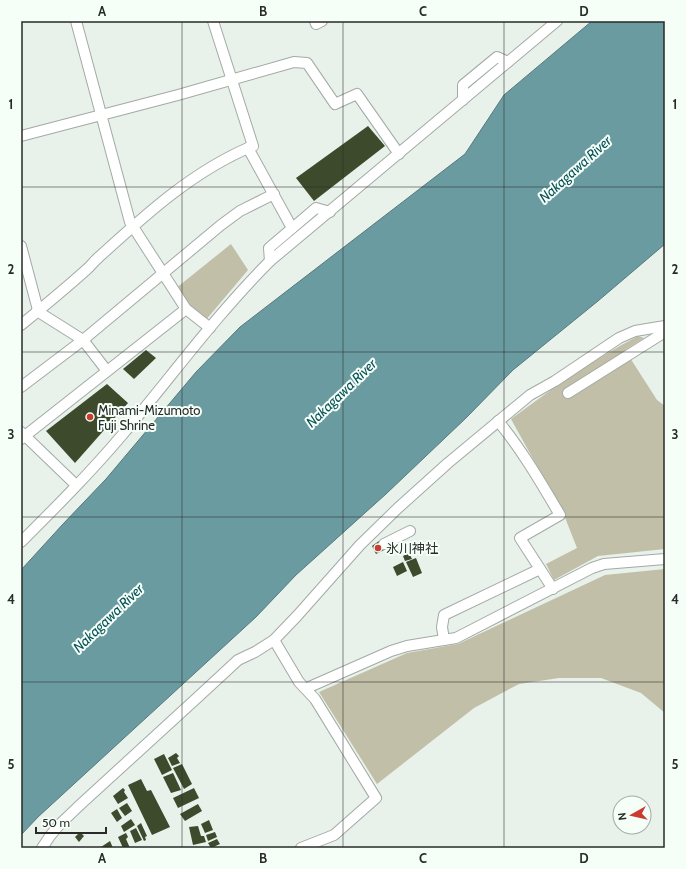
<svg xmlns="http://www.w3.org/2000/svg" width="686" height="869" font-family="Cabin,'Noto Sans JP',sans-serif">
  <style>
    .green { fill: #c1bfa7 }
    .water { fill: #6a9ba0; stroke: #56797c }
    .building { fill: #3d4b2c }
    .lines { fill: none; stroke-linecap: round; stroke-linejoin: round }
    .minor-casing { stroke: #a3aaa5; stroke-width: 12 }
    .minor { stroke: #fff; stroke-width: 10 }
    .grid { fill: none; stroke: #282b29; stroke-width: 1; stroke-opacity: 0.55 }
    .poi-dot { fill: #c93c30; stroke: #f6fef8; stroke-width: 1.5 }
    .labels { text-anchor: middle; stroke-width: 4; stroke-linejoin: round; paint-order: stroke }
    .poi-label { font-size: 13px; fill: #282b29; stroke: #f6fef8; text-anchor: start }
    .water-label { font-size: 14px; font-style: italic; fill: #075359; stroke: #f6fef8 }
    .neatline { fill: none; stroke: #282b29; stroke-width: 1.5 }
    .grid-label { font-size: 13px; text-anchor: middle; font-weight: bold; fill: #282b29 }
  </style>
  <rect width="100%" height="100%" fill="#e9f1eb"/>
  <g class="green">
    <polygon points="231,244 248,270 205,321 188,308 175,289"/>
    <path d="M 638,336 L 644,338 L 625,350 L 657,400 L 665,406 L 665,549 L 598,556 L 554,580 L 546,564 L 577,548 L 564,515 L 511,419 C 552,389 594,359 638,336 Z"/>
    <polygon points="665,569 665,713 641,693 601,678 559,678 519,684 474,708 377,784 319,692 407,653 458,644 605,575"/>
  </g>
  <polygon class="water" points="592,21 665,21 665,244 598,301 513,370 466,418 386,494 296,575 256,617 38,817 21,835 21,570 63,524 106,479 196,372 240,327 465,154 504,95"/>
  <g class="building">
    <polygon points="368,126 385,146 314,201 296,178"/>
    <polygon points="146,350 156,358 134,379 123,369"/>
    <polygon points="107,384 128,403 75,463 46,431"/>
    <polygon points="379,541 384,550 376,554 372,546"/>
    <polygon points="409,553 412,559 405,561 403,556"/>
    <polygon points="416,558 422,573 413,577 406,562"/>
    <polygon points="403,562 407,571 397,576 393,567"/>
    <polygon points="176,753 179,756 177,758 180,763 172,766 168,758"/>
    <polygon points="164,754 172,770 162,775 154,759"/>
    <polygon points="182,764 192,784 184,789 173,768"/>
    <polygon points="173,773 181,790 171,793 163,777"/>
    <polygon points="141,779 147,791 151,790 170,827 152,835 128,785"/>
    <polygon points="123,788 125,790 124,792 128,798 118,804 113,796"/>
    <polygon points="194,788 199,798 178,808 173,798"/>
    <polygon points="127,803 132,811 125,816 119,808"/>
    <polygon points="198,804 202,811 185,821 180,814"/>
    <polygon points="117,809 122,818 117,822 111,813"/>
    <polygon points="131,819 135,825 124,832 121,826"/>
    <polygon points="209,820 213,830 205,833 201,824"/>
    <polygon points="141,823 147,836 145,837 146,840 144,841 137,826"/>
    <polygon points="198,826 201,836 204,836 206,842 193,845 189,827"/>
    <polygon points="136,828 142,840 135,843 130,831"/>
    <polygon points="80,832 84,836 79,842 75,837"/>
    <polygon points="215,832 217,837 208,841 206,835"/>
    <polygon points="126,833 128,837 126,839 130,848 123,848 118,837"/>
    <polygon points="217,839 220,844 211,848 208,843"/>
    <polygon points="110,841 113,848 102,848 101,847"/>
  </g>
  <g class="lines">
    <defs>
      <g id="minor">
        <polyline points="76,21 130,222 186,309 210,328"/>
        <polyline points="315,21 316,24 322,21"/>
        <polyline points="463,100 463,85 497,57 508,62"/>
        <polyline points="21,136 178,95 294,62 307,63 335,104 357,94 399,154"/>
        <polyline points="248,148 292,228"/>
        <polyline points="21,246 38,310"/>
        <polyline points="270,261 269,248 316,208 330,212"/>
        <polyline points="37,311 83,340 107,371"/>
        <path d="M 21,325 C 43,307 65,289 86,270 C 91,266 94,261 99,257 C 145,215 194,170 253,146 L 213,21"/>
        <polyline points="21,387 83,340 221,225 240,211 274,194"/>
        <polyline points="568,393 665,332"/>
        <path d="M 498,421 C 522,450 541,483 560,515 L 520,538 L 553,589"/>
        <polyline points="21,432 76,485"/>
        <polyline points="21,439 186,309"/>
        <path d="M 21,542 C 56,507 91,472 123,434 C 172,376 216,315 270,261 L 557,21"/>
        <polyline points="384,544 410,531"/>
        <polyline points="274,640 299,682 315,699 376,798 334,835 301,848"/>
        <polyline points="444,640 442,627 444,615 540,569"/>
        <polyline points="307,688 391,651 407,646 456,638 592,568 604,564 665,559"/>
        <polyline points="42,848 50,836 60,824 81,804 198,697 238,660 255,652 274,640 297,616 360,545 398,508 448,463 530,395 555,381 619,338 635,331 665,326"/>
      </g>
    </defs>
    <use href="#minor" class="minor-casing"/>
    <use href="#minor" class="minor"/>
  </g>
  <path class="grid" d="M 182,21 L 182,848M 343,21 L 343,848M 504,21 L 504,848M 21,187 L 665,187M 21,352 L 665,352M 21,517 L 665,517M 21,682 L 665,682"/>
  <g class="poi-dot">
    <circle cx="90" cy="417" r="4"/>
    <circle cx="378" cy="548" r="4"/>
  </g>
  <g class="labels">
    <g class="poi-label">
      <text x="98" y="415">Minami-Mizumoto<tspan x="98" dy="15">Fuji Shrine</tspan></text>
      <text x="386" y="553">氷川神社</text>
    </g>
    <g class="water-label">
      <text transform="translate(575 169) rotate(-42)" y="5">Nakagawa River</text>
      <text transform="translate(341 393) rotate(-44)" y="5">Nakagawa River</text>
      <text transform="translate(108 618) rotate(-44)" y="5">Nakagawa River</text>
    </g>
  </g>
  <rect width="686" height="869" fill="none" stroke="#f6fef8" stroke-width="44"/>
  <g transform="translate(632 815) rotate(262)"><circle r="19" fill="#f6fef8" stroke="#a4aaa5"/>
  <path d="M0-3L7 15L0 10L-7 15Z" fill="#c93c30"/>
  <text y="-6" font-size="11" font-weight="bold" text-anchor="middle" fill="#282b29">N</text>
  </g>
  <path d="M36 827v6h70v-6" fill="none" stroke="#282b29" stroke-width="2"/>
  <text x="42" y="827" font-size="12" fill="#282b29" stroke="#f6fef8" stroke-width="3" paint-order="stroke">50 m</text>
  <rect x="22" y="22" width="642" height="825" class="neatline"/>
  <g class="grid-label">
    <text x="102" y="16">A</text>
    <text x="263" y="16">B</text>
    <text x="423" y="16">C</text>
    <text x="584" y="16">D</text>
    <text x="11" y="109">1</text>
    <text x="675" y="109">1</text>
    <text x="11" y="274">2</text>
    <text x="675" y="274">2</text>
    <text x="11" y="439">3</text>
    <text x="675" y="439">3</text>
    <text x="11" y="604">4</text>
    <text x="675" y="604">4</text>
    <text x="11" y="769">5</text>
    <text x="675" y="769">5</text>
    <text x="102" y="863">A</text>
    <text x="263" y="863">B</text>
    <text x="423" y="863">C</text>
    <text x="584" y="863">D</text>
  </g>
</svg>
